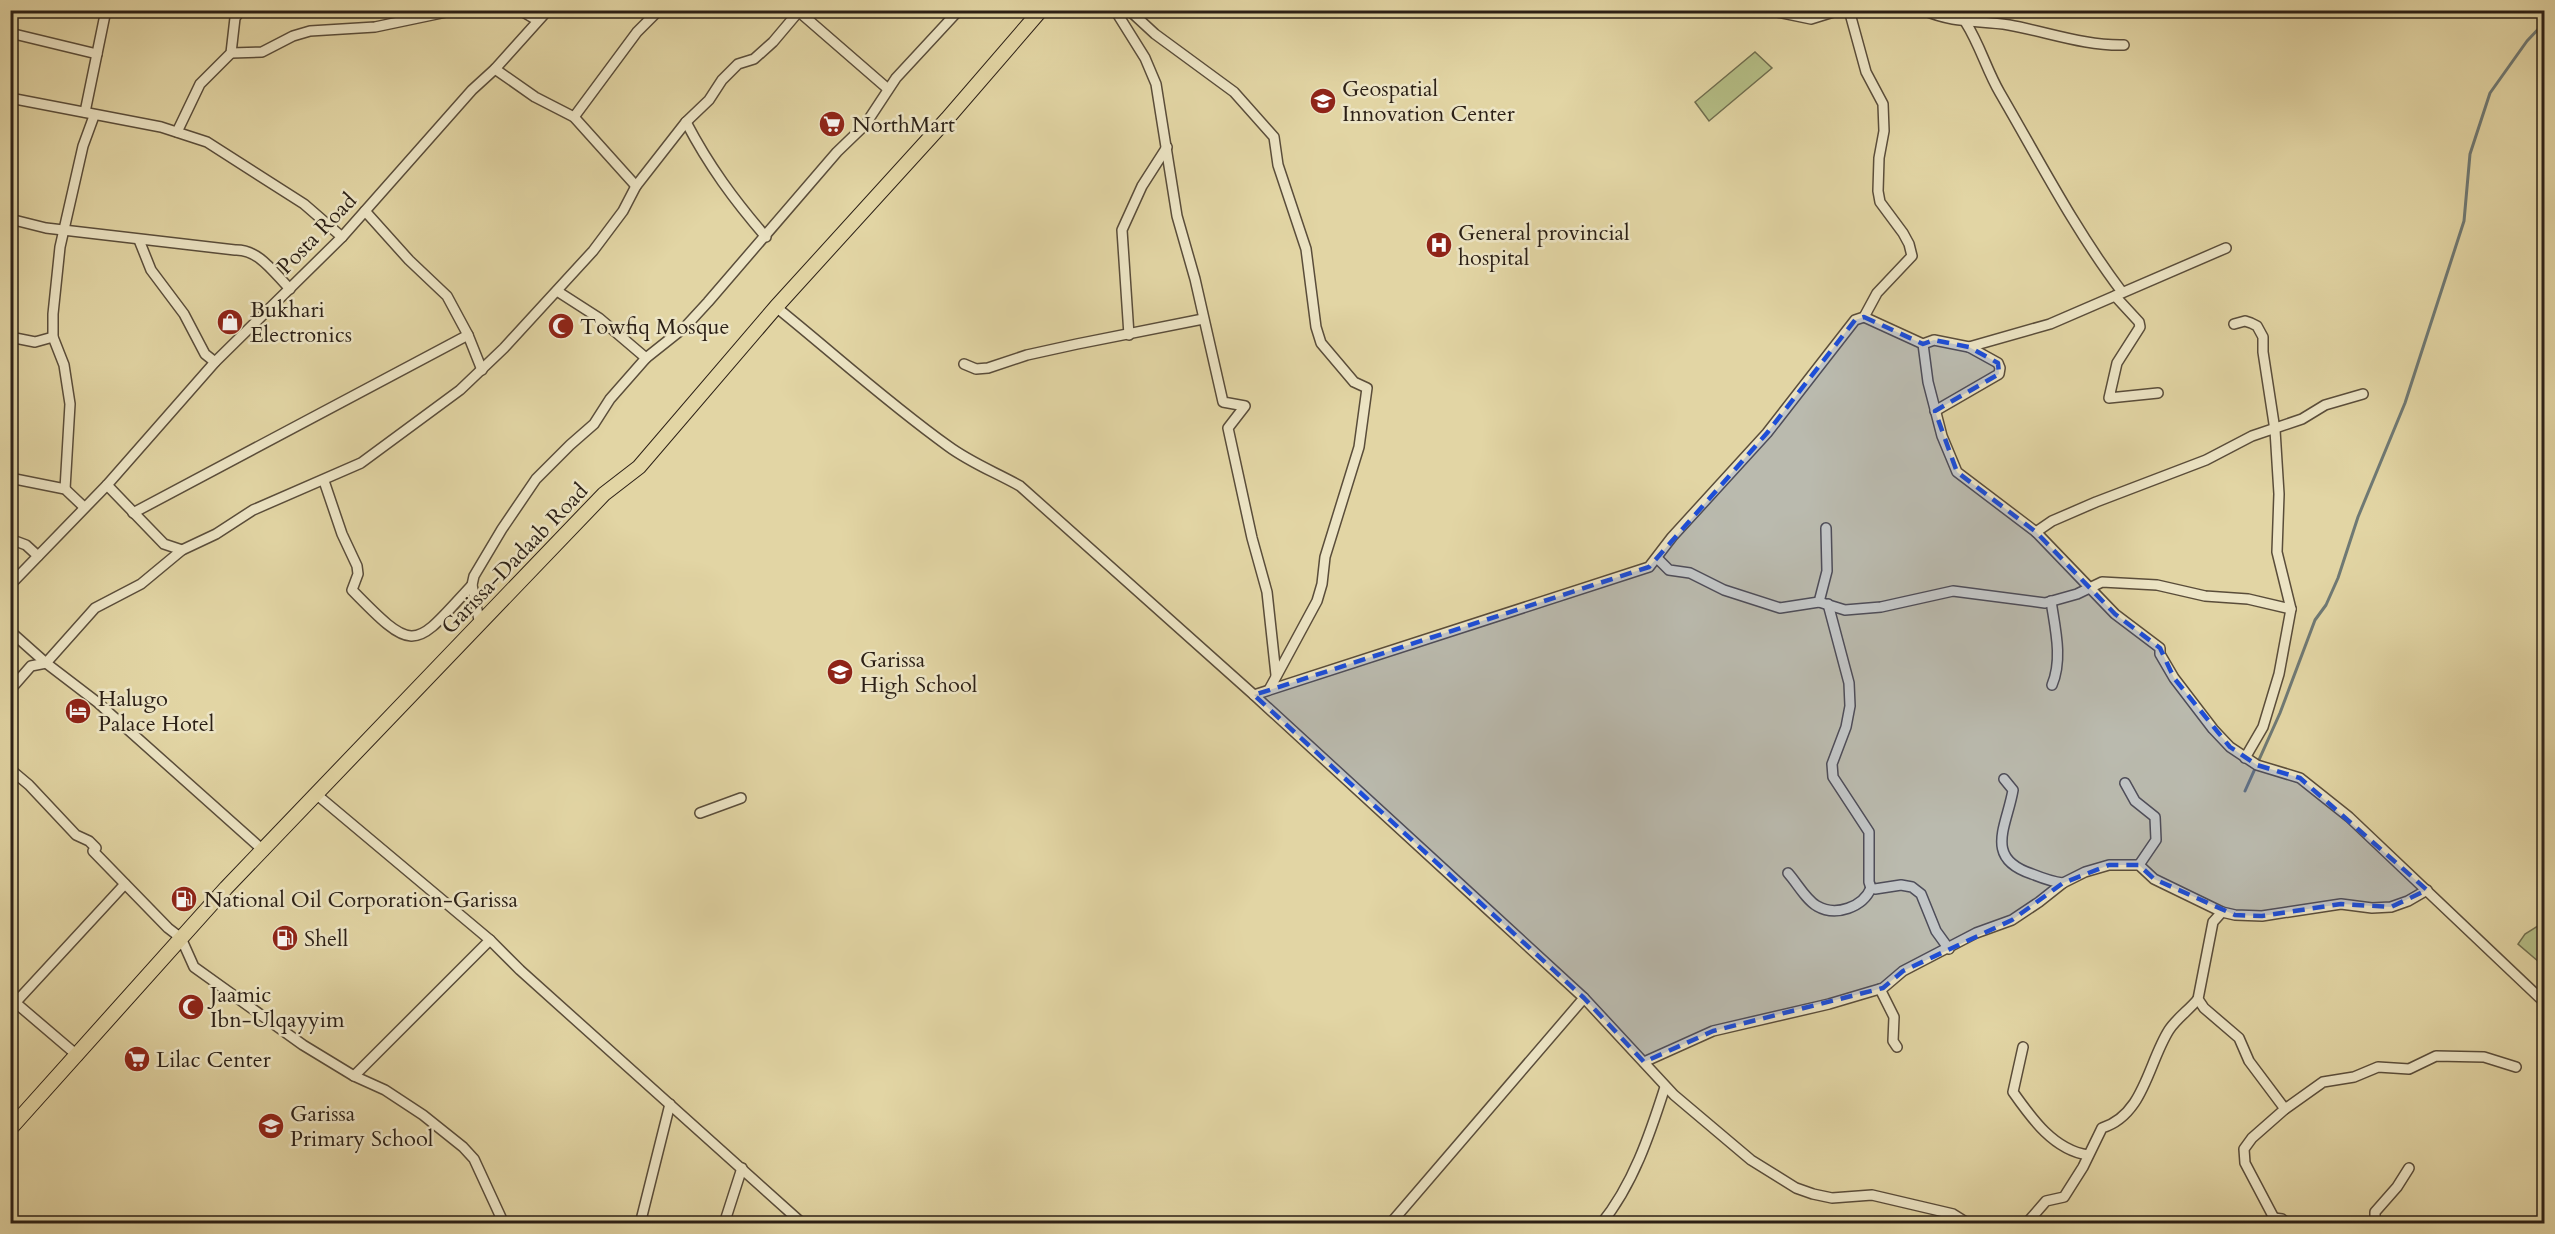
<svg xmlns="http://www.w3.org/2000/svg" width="2555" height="1234" font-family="Cardo,serif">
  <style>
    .green { fill: #b4bd85; stroke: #706e4e; stroke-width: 1.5 }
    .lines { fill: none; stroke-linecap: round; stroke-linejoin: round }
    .stream { stroke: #6f7974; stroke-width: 3 }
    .minor-casing { stroke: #5a4d3a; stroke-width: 12 }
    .highway-casing { stroke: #2c2016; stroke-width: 16 }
    .minor { stroke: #ece4c4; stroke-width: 9 }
    .highway { stroke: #e2d5a4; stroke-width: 14 }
    .marked { fill: #1d4ed8; fill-opacity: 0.2; stroke: #1d4ed8; stroke-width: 4.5; stroke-dasharray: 12 8; stroke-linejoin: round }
    .labels { text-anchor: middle; stroke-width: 5; stroke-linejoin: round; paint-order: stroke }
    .poi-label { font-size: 22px; fill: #2c2016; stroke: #ece4c4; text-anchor: start }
    .street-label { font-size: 22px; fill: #2c2016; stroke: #ece4c4 }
  </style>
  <rect width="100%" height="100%" fill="#e2d5a4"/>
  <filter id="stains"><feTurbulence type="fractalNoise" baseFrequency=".00333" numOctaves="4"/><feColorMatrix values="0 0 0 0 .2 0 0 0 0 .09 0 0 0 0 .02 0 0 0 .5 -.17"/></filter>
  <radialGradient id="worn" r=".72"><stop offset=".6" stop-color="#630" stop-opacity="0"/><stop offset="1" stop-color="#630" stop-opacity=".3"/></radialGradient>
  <g class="green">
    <polygon points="1755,52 1772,68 1709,121 1695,102"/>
    <polygon points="2544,922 2544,956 2539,962 2518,944 2525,934"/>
  </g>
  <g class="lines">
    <polyline class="stream" points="2245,791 2280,713 2315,620 2326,605 2338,578 2358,517 2405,403 2464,221 2470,154 2490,93 2527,41 2544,23"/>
    <defs>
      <g id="minor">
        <polyline points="520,10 537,20"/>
        <polyline points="797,10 888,89"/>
        <polyline points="1115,10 1145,58 1156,84 1177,216 1195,279 1223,402 1245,406 1228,428 1252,538 1267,592 1276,675"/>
        <polyline points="1129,10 1155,34 1234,92 1274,137 1278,165 1306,249 1316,327 1321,343 1354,382 1367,388 1359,447 1325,557 1322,584 1317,601 1270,688"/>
        <polyline points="1768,10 1811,19 1840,10"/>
        <path d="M 1923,10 C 1955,24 1977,20 2009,25 C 2048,32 2085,46 2124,45"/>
        <path d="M 1966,23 C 1980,45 1987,71 2000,93 C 2039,160 2075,230 2122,292"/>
        <polyline points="10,33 97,54"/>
        <polyline points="231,53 262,52 293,36 310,31 375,27 456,10"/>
        <polyline points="495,69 535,97 574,117 636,186"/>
        <polyline points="10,98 161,127 207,142 304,204 342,237"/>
        <polyline points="85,112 106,10"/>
        <polyline points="574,117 637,32 659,10"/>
        <path d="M 686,122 C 709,166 734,200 766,237"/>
        <polyline points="177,132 200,84 231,53 235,18 241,10"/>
        <polyline points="365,211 409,260 447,296 468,335 482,370"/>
        <path d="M 10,219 L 46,228 L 235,250 C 259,249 274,273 290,289"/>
        <polyline points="139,240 151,270 184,314 205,354 215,362"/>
        <polyline points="557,291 599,318 646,358"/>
        <polyline points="2115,296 2139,322 2140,327 2117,363 2109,398 2158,393"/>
        <path d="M 776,307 C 833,353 888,403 948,446 C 971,463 995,472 1020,486 L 1254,695 L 1485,907 L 1584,998 L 1674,1095 L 1751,1160 L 1796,1188 L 1813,1194 L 1832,1198 L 1872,1195 L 1953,1214 L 1969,1224"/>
        <polyline points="1864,317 1923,344 1934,340 1969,347 2050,324 2226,248"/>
        <polyline points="2234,324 2245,321 2251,323 2257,326 2263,337 2263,352 2275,430 2279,494 2277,552 2291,609 2279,674 2263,727 2245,758"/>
        <polyline points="1129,335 1122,230 1142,186 1167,147"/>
        <polyline points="10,337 35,342 53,337"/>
        <polyline points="1923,344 1928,382 1942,436 1957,472 2036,532 2115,614 2160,648 2160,654 2174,678 2213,729 2230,747 2257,765 2300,778 2349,817 2544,1002"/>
        <polyline points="964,364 976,369 988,368 1027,355 1077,344 1203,319"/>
        <polyline points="1935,411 1999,374 2000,368 1998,363 1969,347"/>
        <polyline points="10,478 65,489 84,507"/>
        <path d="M 324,481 L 342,534 L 357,566 L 358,574 L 352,590 C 416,656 414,648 472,585"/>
        <polyline points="107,485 164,544 182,550"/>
        <polyline points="65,489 70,404 64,365 53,337 53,314 60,247 83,146 94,116"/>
        <polyline points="133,513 468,335"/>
        <polyline points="2036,532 2052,521 2096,502 2206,460 2252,436 2302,419 2325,405 2363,394"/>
        <polyline points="10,539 26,545 38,556"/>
        <polyline points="1657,558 1669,570 1690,573 1724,590 1780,608 1819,602 1845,610 1881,607 1953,591 2045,603 2077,594 2102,582 2157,585 2205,596 2248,599 2291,609"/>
        <polyline points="10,585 107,485 215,362 342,237 472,90 495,69 548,10"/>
        <path d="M 2051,601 C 2055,628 2063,659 2052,685"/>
        <polyline points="1819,602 1827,571 1826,528"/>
        <polyline points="1828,604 1849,683 1850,706 1846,727 1832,764 1833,777 1869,832 1869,882 1871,888 1875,889 1901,885 1912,887 1921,894 1936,931 1949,949"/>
        <polyline points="480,625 472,585 474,576 502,529 536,479 570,445 594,424 610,399 646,358 685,327 708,302 837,152 865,125 896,78 959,10"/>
        <polyline points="10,631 46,663 97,702 264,851"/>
        <polyline points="10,690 31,666 46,663 95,608 141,584 182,550 216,534 253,510 361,463 460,390 504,348 593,251 623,211 636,186 686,122 709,100 722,80 738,64 754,59 773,42 800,10"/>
        <polyline points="1254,695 1649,567 1672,537 1767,433 1855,320 1864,317 1877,293 1912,256 1909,244 1903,233 1880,202 1878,191 1879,158 1884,131 1883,104 1866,72 1849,10"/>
        <polyline points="10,769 29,785 76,835 89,841 96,848 93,851 168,928 181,938 194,967 303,1045 354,1076 385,1090 423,1115 463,1147 474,1159 504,1224"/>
        <path d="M 2004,779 L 2013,790 C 2007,826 1983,858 2032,874 C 2042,878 2052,882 2063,883"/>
        <polyline points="2125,783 2135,801 2155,817 2156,840 2139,865"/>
        <polyline points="316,794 490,940 520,970 803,1224"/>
        <polyline points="700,813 741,798"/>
        <path d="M 1788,873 C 1797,883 1806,900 1817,906 C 1836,917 1863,907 1871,888"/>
        <polyline points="2222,912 2213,922 2198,999 2204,1008 2239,1038 2249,1061 2285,1109"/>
        <polyline points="1880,989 1894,1017 1893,1041 1897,1047"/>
        <polyline points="10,998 78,1056"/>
        <polyline points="16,1002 125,884"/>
        <path d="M 2023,1047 L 2013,1092 C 2032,1119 2054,1150 2088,1155"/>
        <polyline points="1644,1062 1713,1031 1829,1004 1883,988 1903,971 1976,933 2012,920 2039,902 2063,883 2085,872 2109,865 2139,865 2154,879 2222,912 2235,915 2262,916 2341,904 2372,908 2391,907 2408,901 2427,890"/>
        <polyline points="354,1076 490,940"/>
        <polyline points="2274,1218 2245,1163 2244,1149 2252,1138 2285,1109 2323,1082 2354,1077 2378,1067 2409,1069 2436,1056 2484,1057 2516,1067"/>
        <polyline points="640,1224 670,1104"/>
        <polyline points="724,1224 742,1168"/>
        <polyline points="1390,1224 1584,998"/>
        <path d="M 1601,1224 C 1633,1185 1650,1134 1665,1087"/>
        <path d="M 2026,1224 L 2046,1201 L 2064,1197 L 2083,1167 L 2102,1128 C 2144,1115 2148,1063 2169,1030 C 2176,1019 2189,1010 2198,999"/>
        <polyline points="2264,1224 2274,1218 2282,1219 2288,1224"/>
        <polyline points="2380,1224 2375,1218 2375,1212 2397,1187 2409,1168"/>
      </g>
      <polyline id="highway" points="10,1129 226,888 604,494 639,467 776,307 947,119 1041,10"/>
    </defs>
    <use href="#minor" class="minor-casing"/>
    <use href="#highway" class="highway-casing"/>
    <use href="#minor" class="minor"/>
    <use href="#highway" class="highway"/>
  </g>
  <path class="marked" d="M 1864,317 L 1923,344 L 1934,340 L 1969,347 L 1998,363 L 1999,374 L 1935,411 L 1957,472 L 2036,532 L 2115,614 L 2160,648 L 2174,678 L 2230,747 L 2257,765 L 2300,778 L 2427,890 L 2391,907 L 2341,904 L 2262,916 L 2235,915 L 2154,879 L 2139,865 L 2109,865 L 2063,883 L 2012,920 L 1903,971 L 1883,988 L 1713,1031 L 1644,1062 L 1584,998 L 1254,695 L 1649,567 L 1767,433 L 1855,320 Z"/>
  <defs>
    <symbol id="university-disc" viewBox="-11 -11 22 22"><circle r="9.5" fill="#8f2418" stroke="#ece4c4"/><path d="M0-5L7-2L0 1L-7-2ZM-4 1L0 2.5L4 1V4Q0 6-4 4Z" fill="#fff"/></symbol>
    <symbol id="supermarket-disc" viewBox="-11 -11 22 22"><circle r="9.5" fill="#8f2418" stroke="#ece4c4"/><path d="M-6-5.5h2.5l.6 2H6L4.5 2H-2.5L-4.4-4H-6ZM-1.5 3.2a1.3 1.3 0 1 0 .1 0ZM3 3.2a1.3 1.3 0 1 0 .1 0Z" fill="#fff"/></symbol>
    <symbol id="hospital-disc" viewBox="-11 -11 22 22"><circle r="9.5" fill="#8f2418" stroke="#ece4c4"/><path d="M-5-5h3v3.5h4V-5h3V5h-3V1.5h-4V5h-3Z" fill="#fff"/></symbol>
    <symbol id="shop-disc" viewBox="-11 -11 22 22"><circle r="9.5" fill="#8f2418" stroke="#ece4c4"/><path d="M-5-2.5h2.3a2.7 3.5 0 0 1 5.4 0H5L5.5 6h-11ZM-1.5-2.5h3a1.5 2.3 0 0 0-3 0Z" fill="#fff"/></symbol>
    <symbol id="mosque-disc" viewBox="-11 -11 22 22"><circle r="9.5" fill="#8f2418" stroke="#ece4c4"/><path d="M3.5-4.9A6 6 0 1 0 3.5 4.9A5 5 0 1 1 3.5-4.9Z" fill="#fff"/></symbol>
    <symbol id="school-disc" viewBox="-11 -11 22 22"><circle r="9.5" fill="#8f2418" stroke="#ece4c4"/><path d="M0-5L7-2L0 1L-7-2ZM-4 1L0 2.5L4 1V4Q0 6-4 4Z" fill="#fff"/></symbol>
    <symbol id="hotel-disc" viewBox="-11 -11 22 22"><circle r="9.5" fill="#8f2418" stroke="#ece4c4"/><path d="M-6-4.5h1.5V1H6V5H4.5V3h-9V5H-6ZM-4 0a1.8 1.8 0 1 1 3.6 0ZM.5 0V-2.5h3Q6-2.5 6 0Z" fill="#fff"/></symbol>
    <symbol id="fuel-disc" viewBox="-11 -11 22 22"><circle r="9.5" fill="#8f2418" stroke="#ece4c4"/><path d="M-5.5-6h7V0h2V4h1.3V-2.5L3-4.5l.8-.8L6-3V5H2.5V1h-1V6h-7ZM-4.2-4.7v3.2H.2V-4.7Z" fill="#fff"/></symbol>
  </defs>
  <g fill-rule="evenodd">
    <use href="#university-disc" x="1308" y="86" width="30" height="30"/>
    <use href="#supermarket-disc" x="817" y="109" width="30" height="30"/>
    <use href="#hospital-disc" x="1424" y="230" width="30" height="30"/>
    <use href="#shop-disc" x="215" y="307" width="30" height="30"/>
    <use href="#mosque-disc" x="546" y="311" width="30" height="30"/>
    <use href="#school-disc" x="825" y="657" width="30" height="30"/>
    <use href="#hotel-disc" x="63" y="696" width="30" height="30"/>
    <use href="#fuel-disc" x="169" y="884" width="30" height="30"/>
    <use href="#fuel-disc" x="270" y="923" width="30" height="30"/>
    <use href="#mosque-disc" x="176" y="992" width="30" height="30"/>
    <use href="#supermarket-disc" x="122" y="1044" width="30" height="30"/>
    <use href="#school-disc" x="256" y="1111" width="30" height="30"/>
  </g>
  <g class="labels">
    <g class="poi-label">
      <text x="1342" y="96">Geospatial<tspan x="1342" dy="25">Innovation Center</tspan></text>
      <text x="852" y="132">NorthMart</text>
      <text x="1458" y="240">General provincial<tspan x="1458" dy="25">hospital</tspan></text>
      <text x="250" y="317">Bukhari<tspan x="250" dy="25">Electronics</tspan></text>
      <text x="580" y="334">Towfiq Mosque</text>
      <text x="860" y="667">Garissa<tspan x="860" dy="25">High School</tspan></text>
      <text x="98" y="706">Halugo<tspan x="98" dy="25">Palace Hotel</tspan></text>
      <text x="204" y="907">National Oil Corporation-Garissa</text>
      <text x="304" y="946">Shell</text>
      <text x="210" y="1002">Jaamic<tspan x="210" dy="25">Ibn-Ulqayyim</tspan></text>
      <text x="156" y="1067">Lilac Center</text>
      <text x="290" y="1121">Garissa<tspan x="290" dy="25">Primary School</tspan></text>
    </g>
    <g class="street-label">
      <text transform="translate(316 233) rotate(-46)" y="8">Posta Road</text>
      <text transform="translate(514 558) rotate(-46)" y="8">Garissa-Dadaab Road</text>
    </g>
  </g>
  <rect width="2555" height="1234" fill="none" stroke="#e2d5a4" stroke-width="36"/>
  <rect x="12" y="12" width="2531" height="1210" fill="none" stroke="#2c2016" stroke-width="3"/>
  <rect x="18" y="18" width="2519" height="1198" fill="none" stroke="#2c2016" stroke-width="1.5"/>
  <rect width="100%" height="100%" filter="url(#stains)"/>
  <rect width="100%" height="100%" fill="url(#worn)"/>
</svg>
